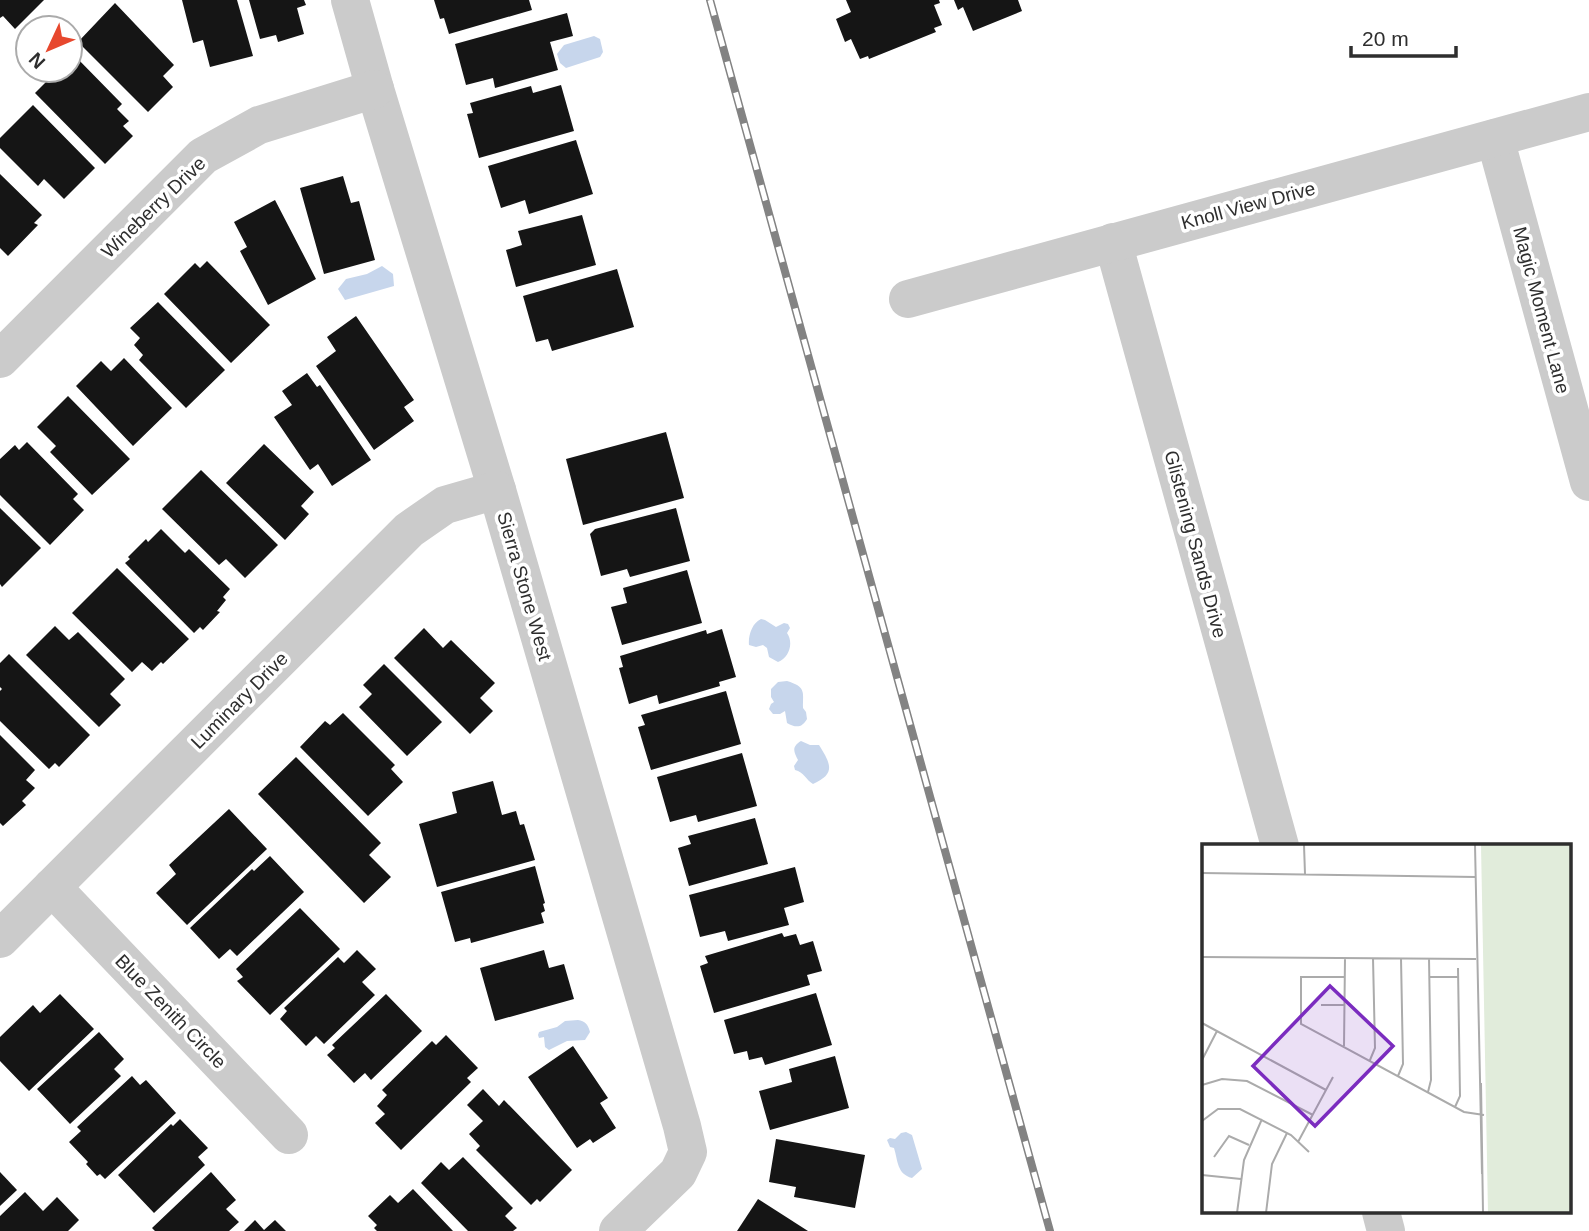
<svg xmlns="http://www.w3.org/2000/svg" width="1589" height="1231" font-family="Arial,sans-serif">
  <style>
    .water { fill: #c7d6ec }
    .building { fill: #151515 }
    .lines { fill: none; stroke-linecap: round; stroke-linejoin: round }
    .minor { stroke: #cbcbcb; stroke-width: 38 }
    .rail-casing { stroke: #838383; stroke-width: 8 }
    .rail { stroke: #fff; stroke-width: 5; stroke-dasharray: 16; stroke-linecap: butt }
    .labels { text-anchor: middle; stroke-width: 7; stroke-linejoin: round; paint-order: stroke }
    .street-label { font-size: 19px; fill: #2e2e2e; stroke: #fff }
    .inset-road { fill: none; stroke: #ababab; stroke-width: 2 }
    .view { fill: #7b2cbf; fill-opacity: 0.15; stroke: #7b2cbf; stroke-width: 3.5 }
    .inset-edge { fill: none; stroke: #2e2e2e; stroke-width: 3.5 }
  </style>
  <rect width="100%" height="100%" fill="#fff"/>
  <g class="water">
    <polygon points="594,36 600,39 603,52 600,57 566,68 560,63 557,54 564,45"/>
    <polygon points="382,266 393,274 394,286 345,300 338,289 346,279 367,274"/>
    <path d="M 761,619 L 765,620 L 776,627 L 784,623 L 788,624 L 790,628 L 787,633 C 794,643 789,658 778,662 L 769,657 L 767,648 L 763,645 L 756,647 L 749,645 C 748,636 752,623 761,619 Z"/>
    <path d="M 787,681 C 806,687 803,691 803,708 L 806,712 L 807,719 C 802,728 796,728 787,723 L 785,711 L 780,714 L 773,714 L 769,709 L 771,704 L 774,702 L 771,697 L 771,689 L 778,682 Z"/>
    <path d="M 801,741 L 810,745 L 819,745 C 831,764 836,774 813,784 C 806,780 804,772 795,770 L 794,766 L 798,760 C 794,752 791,747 801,741 Z"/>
    <path d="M 578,1020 C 585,1021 588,1024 590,1032 L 585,1040 L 567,1041 L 549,1050 L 545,1047 L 544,1037 L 539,1038 L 538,1035 L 539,1032 L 557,1027 L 565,1021 Z"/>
    <path d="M 906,1132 L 912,1135 L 922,1169 L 912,1178 C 897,1174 898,1161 894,1148 L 890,1147 L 887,1140 L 890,1138 L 895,1139 L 901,1133 Z"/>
  </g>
  <g class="building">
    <polygon points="0,0 44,0 15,29 3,16 0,18"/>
    <polygon points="182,0 237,0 253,56 210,67 203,40 193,43"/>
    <polygon points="249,0 304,0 306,5 297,8 304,34 278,42 276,35 260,39"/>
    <polygon points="434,0 529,0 532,10 449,34 444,18 440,19"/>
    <polygon points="846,0 939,0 940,3 934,5 942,25 934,28 936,32 869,59 868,56 860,59 851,39 845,42 836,19 851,12"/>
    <polygon points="954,0 1018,0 1022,11 973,31 963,7 958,10"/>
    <polygon points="115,3 174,65 163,76 173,87 148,112 78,42"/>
    <polygon points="567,13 573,36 550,42 558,70 495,88 493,78 466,85 455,44"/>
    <polygon points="74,55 122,104 117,109 129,121 123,126 133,136 105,164 35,93 58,70 70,70 70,58"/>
    <polygon points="561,85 574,131 479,158 467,114 473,113 470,103 531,86 533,93"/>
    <polygon points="33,105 95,168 64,199 44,179 38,186 0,148 0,138"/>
    <polygon points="576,140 593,194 529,214 525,200 501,208 488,166"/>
    <polygon points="0,174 42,215 34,223 38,225 8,256 0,248"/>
    <polygon points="343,176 351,203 359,201 375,260 324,274 300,188"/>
    <polygon points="275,200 316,279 268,305 240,251 247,247 234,222"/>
    <polygon points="582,215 596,265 516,287 506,250 522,245 518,231"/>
    <polygon points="207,261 270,325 231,363 164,294 195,263 200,268"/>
    <polygon points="617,269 634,327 552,351 548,339 536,342 523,296"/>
    <polygon points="158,302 225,370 186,408 139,360 143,355 134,345 140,338 130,328"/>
    <polygon points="356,316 414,400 404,407 414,421 374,450 316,366 336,351 327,337"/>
    <polygon points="124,358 172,408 133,446 76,386 101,361 111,371"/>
    <polygon points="307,373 317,387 320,385 371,460 332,486 318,464 310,470 274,417 292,405 282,391"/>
    <polygon points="68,396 130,459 92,495 50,452 56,446 37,427"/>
    <polygon points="666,432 684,498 583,525 566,459"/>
    <polygon points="27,442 78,494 73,499 84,510 50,545 0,495 0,459 15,445 19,450"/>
    <polygon points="264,444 314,492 301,506 309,514 285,540 226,483"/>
    <polygon points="201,470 278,545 245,578 226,559 219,565 162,509"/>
    <polygon points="0,508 41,548 2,587 0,584"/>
    <polygon points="676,508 690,561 630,577 627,569 601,576 590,534 595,529"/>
    <polygon points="161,529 185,553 189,549 230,589 223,597 226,600 217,611 220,612 203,630 200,627 194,633 125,563 130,559 128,557 146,539 148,542"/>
    <polygon points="117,568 189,639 163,664 161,662 152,671 142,662 132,672 72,613"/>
    <polygon points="687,570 702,623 622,645 611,607 627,603 623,588"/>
    <polygon points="55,626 69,640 78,632 125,679 110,694 121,705 99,727 26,655"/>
    <polygon points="424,628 443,648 451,640 495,683 480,698 493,711 470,734 394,658"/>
    <polygon points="722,629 736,677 719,682 720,686 659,704 657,695 629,704 619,668 623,667 620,656 706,630 707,634"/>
    <polygon points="9,654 90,735 59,767 55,763 49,769 0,721 0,691 2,689 0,687 0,663"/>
    <polygon points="384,664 442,722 407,756 359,707 372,694 363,685"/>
    <polygon points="726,691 741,744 651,770 638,727 645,725 641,715"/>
    <polygon points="343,713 395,765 391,769 403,782 368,816 300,747 325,721 330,725"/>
    <polygon points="0,735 35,770 26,780 35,788 22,801 26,805 3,826 0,823"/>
    <polygon points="742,753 757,806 698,822 696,815 670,822 657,777"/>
    <polygon points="296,757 381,843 369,855 391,877 364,903 258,794"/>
    <polygon points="493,781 502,815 516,811 520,825 524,824 535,860 437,887 419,824 457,813 452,792"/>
    <polygon points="229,809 267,849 187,925 156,893 176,874 169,865"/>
    <polygon points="755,818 768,864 689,886 678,848 691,844 688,836"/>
    <polygon points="270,856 304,892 237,956 230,949 219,959 190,928 252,869 254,871"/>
    <polygon points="535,866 545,903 543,904 545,911 541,913 544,923 471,943 470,938 455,942 441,892"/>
    <polygon points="795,867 804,902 784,908 789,925 728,941 725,931 700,937 689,895"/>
    <polygon points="300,908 340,949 270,1015 237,981 243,977 236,969"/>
    <polygon points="782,933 784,937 796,934 800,945 813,941 822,971 807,975 810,985 714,1013 700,966 708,963 705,956"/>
    <polygon points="357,950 376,969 362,982 375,995 324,1044 316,1036 306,1046 280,1019 287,1011 284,1008 338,957 344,963"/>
    <polygon points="544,950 549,968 564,964 574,999 495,1021 480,968"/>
    <polygon points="816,993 832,1045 765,1065 762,1057 749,1060 747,1051 734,1054 724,1020"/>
    <polygon points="60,994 94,1029 29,1091 0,1061 0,1037 33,1005 40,1013"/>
    <polygon points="386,994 422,1031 371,1080 365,1073 354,1083 327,1055 335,1048 332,1045"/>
    <polygon points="99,1032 124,1059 114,1069 121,1076 70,1124 37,1089"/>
    <polygon points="446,1035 478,1068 467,1078 471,1082 401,1150 375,1123 385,1114 377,1106 387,1095 382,1090 432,1041 436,1045"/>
    <polygon points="573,1046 608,1098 600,1103 616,1128 593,1143 590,1139 577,1148 528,1077"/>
    <polygon points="835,1056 849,1108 770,1130 759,1091 792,1082 789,1069"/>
    <polygon points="132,1076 140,1085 146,1080 176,1113 105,1179 100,1174 97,1176 86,1164 88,1162 69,1142 81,1131 77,1127"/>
    <polygon points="483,1089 499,1106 504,1100 572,1170 540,1202 537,1199 531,1205 476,1150 480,1146 469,1134 483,1121 467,1105"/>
    <polygon points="180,1119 208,1148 198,1157 205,1165 154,1213 118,1175 171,1124 173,1126"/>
    <polygon points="776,1139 865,1155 855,1208 794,1197 796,1187 769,1182"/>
    <polygon points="463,1157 513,1208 505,1216 517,1228 513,1231 468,1231 421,1183 441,1162 449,1170"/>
    <polygon points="0,1172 17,1190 0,1206"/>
    <polygon points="211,1172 236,1200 226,1209 239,1222 229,1231 155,1231 152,1228"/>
    <polygon points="413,1189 453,1231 377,1231 374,1228 377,1225 368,1216 390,1195 398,1203"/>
    <polygon points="25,1192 43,1211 57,1197 79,1220 68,1231 0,1231 0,1216"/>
    <polygon points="758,1199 808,1231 737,1231"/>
    <polygon points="255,1220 264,1230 275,1220 286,1231 244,1231"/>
  </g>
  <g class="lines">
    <g class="minor">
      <polyline points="350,0 375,89 497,490 682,1126 688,1152 678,1173 618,1231"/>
      <polyline points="1495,138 1589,482"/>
      <polyline points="1113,242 1280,846"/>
      <polyline points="908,299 1589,112"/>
      <polyline points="0,359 203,156 259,125 375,89"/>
      <polyline points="52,887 289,1135"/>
      <polyline points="0,939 409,530 445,505 497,490"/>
      <polyline points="1381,1212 1386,1231"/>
    </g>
    <defs>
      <polyline id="rail" points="710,0 1050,1231"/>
    </defs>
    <use href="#rail" class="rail-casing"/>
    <use href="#rail" class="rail"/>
  </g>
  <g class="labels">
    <g class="street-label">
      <text transform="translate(1248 205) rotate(-15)" y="7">Knoll View Drive</text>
      <text transform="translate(153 207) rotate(-44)" y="7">Wineberry Drive</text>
      <text transform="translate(1542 310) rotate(75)" y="7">Magic Moment Lane</text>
      <text transform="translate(1196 544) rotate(75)" y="7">Glistening Sands Drive</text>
      <text transform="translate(525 586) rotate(74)" y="7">Sierra Stone West</text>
      <text transform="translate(239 700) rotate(-45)" y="7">Luminary Drive</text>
      <text transform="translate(171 1011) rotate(46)" y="7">Blue Zenith Circle</text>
    </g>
  </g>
  <g transform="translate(1202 844)">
    <rect width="369" height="369" fill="#fff"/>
    <path d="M 279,1 L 369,1 L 369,369 L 286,369 Z" fill="#e1ecdb"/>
    <path class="inset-road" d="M 102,1 L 103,30M 273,1 L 280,330M 0,29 L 274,33M 0,113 L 274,115M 143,133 L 99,133 L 99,180 L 262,268 L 282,271M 227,133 L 256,133M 119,161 L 143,161M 0,179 L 124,246M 142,202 L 143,114M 0,216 L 15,187M 168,216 L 173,204 L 171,114M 196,232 L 201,220 L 199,114M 279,239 L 281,369M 0,241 L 20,235 L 45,237 L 111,271M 226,248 L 229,236 L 227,114M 253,263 L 258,252 L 256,124M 0,277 L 16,265 L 38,265 L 89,291 L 107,308M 96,298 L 131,233M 12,313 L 27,292 L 47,301M 0,331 L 39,335M 35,369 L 42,316 L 60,275M 64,369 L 70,320 L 85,289"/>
    <path class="view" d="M 128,142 L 191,202 L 113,282 L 51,222 Z"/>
    <rect width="369" height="369" class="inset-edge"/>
  </g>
  <g transform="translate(49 49) rotate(226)"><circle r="33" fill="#ffffff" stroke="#ababab" stroke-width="2"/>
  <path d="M0-5L12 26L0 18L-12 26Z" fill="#e7482e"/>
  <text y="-10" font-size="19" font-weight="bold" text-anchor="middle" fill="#2e2e2e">N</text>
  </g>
  <path d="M1351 46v10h105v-10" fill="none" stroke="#2e2e2e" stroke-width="3.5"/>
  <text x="1362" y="46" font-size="21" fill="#2e2e2e" stroke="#ffffff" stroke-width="5" paint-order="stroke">20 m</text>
</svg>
